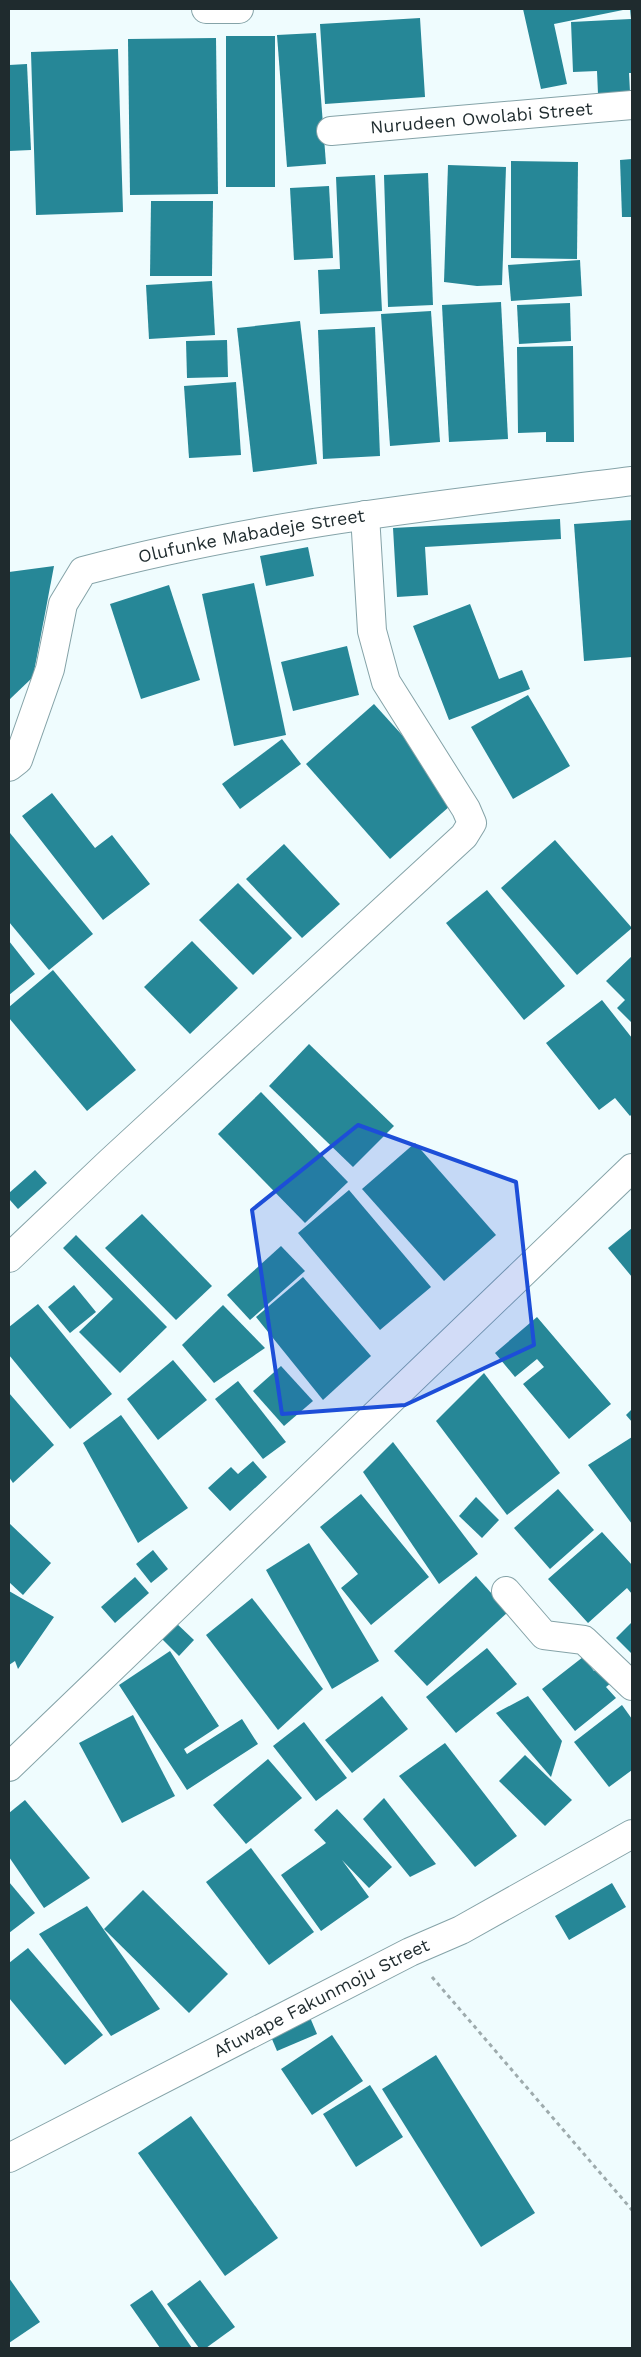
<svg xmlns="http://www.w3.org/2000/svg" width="641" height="2357" font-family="'Work Sans',sans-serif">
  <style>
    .building { fill: #268797 }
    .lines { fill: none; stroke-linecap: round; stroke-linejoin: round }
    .minor-casing { stroke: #85a3a8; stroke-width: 30 }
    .path { stroke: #9eabad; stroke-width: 3; stroke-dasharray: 4 4; stroke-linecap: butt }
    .minor { stroke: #fff; stroke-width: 28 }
    .marked { fill: #1d4ed8; fill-opacity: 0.2; stroke: #1d4ed8; stroke-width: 4; stroke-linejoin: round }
    .labels { text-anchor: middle; stroke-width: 4; stroke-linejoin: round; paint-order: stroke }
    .street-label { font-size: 18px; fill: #1f2b2e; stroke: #fff }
  </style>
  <rect width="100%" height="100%" fill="#effcfe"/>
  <g class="building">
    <polygon points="523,9 623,9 623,10 554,24 567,84 541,89"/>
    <polygon points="630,9 632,9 632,73 629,73 630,92 598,94 597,71 573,72 571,22 631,19"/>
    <polygon points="420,18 425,97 325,104 320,24"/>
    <polygon points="316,33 326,164 287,167 277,35"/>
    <rect x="226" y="36" width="49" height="151"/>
    <polygon points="216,38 218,194 130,195 128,39"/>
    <polygon points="118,49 123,212 36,215 31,52"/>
    <polygon points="27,64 31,150 9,151 9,65"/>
    <polygon points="632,159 632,217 622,217 620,160"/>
    <polygon points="511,161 578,162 577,259 511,258"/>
    <polygon points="448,165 506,167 502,285 477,286 444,282"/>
    <polygon points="428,173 433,305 388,307 384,175"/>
    <polygon points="375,175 382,311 320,314 318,270 340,269 336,177"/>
    <polygon points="329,186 333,258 294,260 290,188"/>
    <polygon points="151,201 213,201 212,276 150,276"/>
    <polygon points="580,260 582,296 511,301 508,265"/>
    <polygon points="212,281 215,335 149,339 146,285"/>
    <polygon points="501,302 508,439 449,442 442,305"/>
    <polygon points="570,303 571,341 519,344 517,305"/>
    <polygon points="431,311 440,442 390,446 381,314"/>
    <polygon points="300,321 317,464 253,472 237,328"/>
    <polygon points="375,327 380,456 323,459 318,330"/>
    <polygon points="227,340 228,377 187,378 186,341"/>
    <polygon points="573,346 574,442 546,442 546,432 518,433 517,347"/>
    <polygon points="236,382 241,455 189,458 184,386"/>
    <polygon points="560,519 561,539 425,547 428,595 397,597 393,528"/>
    <polygon points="632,520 632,657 584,661 574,524"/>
    <polygon points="308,547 314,576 266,586 260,556"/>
    <polygon points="54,566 33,677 9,700 9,572"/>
    <polygon points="254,583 286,735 234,746 202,594"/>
    <polygon points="169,585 200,680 141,699 110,604"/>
    <polygon points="470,604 499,679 522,670 530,689 449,720 413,626"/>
    <polygon points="347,646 359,695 293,711 281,662"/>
    <polygon points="528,695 570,766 513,799 471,727"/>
    <polygon points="374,704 459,798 390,859 306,764"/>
    <polygon points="282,739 301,764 240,809 222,784"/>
    <polygon points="52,793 95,848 112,835 150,884 103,920 22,816"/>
    <polygon points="10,833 93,934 49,970 9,922"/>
    <polygon points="555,840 632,928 577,975 501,888"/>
    <polygon points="284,844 340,904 302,938 246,879"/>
    <polygon points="238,883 292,938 253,975 199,920"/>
    <polygon points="487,890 565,986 524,1020 446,923"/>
    <polygon points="9,941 35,974 9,995"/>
    <polygon points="192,941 238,988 190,1034 144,987"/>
    <polygon points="632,956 632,1023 617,1008 625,1000 606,981"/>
    <polygon points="53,970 136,1070 87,1111 9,1018 9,1007"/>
    <polygon points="602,1000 632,1038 632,1114 630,1116 615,1098 599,1110 546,1043"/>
    <polygon points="309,1044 394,1126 353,1167 269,1086"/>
    <polygon points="261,1092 348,1182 305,1223 218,1134"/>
    <polygon points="415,1143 496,1235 444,1281 362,1189"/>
    <polygon points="35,1170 47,1183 18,1209 9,1199 9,1193"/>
    <polygon points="349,1190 431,1287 380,1330 298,1233"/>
    <polygon points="142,1214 212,1286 176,1320 105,1248"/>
    <polygon points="632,1228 632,1277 608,1248"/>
    <polygon points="76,1235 167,1327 120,1373 79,1332 113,1299 63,1248"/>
    <polygon points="281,1246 305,1271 250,1320 227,1295"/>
    <polygon points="303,1277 371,1356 323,1400 256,1317"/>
    <polygon points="74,1285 96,1312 70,1333 48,1307"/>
    <polygon points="38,1304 112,1394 70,1429 9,1355 9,1327"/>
    <polygon points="223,1305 265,1348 214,1383 182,1345"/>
    <polygon points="537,1317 611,1404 569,1439 523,1384 544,1367 537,1359 515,1377 495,1353"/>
    <polygon points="173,1360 207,1400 158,1440 127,1399"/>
    <polygon points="281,1366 313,1401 284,1426 253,1391"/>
    <polygon points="484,1373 560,1473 507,1515 436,1421"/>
    <polygon points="238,1381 286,1442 263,1459 215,1399"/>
    <polygon points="9,1393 54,1445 13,1483 9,1477"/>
    <polygon points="632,1409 632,1422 626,1415"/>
    <polygon points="121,1415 188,1508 138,1543 83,1443"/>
    <polygon points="632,1437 632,1524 588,1465"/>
    <polygon points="393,1442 478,1554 439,1584 363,1472"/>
    <polygon points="253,1461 267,1477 230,1511 208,1488 231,1467 238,1474"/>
    <polygon points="558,1489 594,1530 550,1569 514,1528"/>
    <polygon points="361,1494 429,1577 371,1625 341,1588 358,1574 320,1527"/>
    <polygon points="476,1497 499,1520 482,1538 459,1516"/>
    <polygon points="9,1523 51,1563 23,1595 9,1582"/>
    <polygon points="602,1532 632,1565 632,1594 627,1588 588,1623 548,1579"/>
    <polygon points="309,1543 379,1661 332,1689 266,1570"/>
    <polygon points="153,1550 168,1569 151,1583 136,1564"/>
    <polygon points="476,1576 508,1612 427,1686 394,1651"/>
    <polygon points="135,1577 149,1593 115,1623 101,1607"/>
    <polygon points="9,1591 54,1617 18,1669 15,1661 9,1665"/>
    <polygon points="252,1598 323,1689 278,1730 206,1635"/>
    <polygon points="174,1621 194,1640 179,1656 159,1636"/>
    <polygon points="632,1622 632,1654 616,1638"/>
    <polygon points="487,1648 517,1684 456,1733 426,1697"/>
    <polygon points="170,1651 219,1726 184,1749 187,1754 242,1719 258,1744 187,1790 119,1685"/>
    <polygon points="583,1657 594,1671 607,1667 616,1679 606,1687 616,1698 575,1731 542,1689"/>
    <polygon points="382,1696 408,1729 352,1773 325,1740"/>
    <polygon points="528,1696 562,1741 551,1777 496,1713"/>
    <polygon points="622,1705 632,1719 632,1770 609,1787 574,1742"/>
    <polygon points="133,1715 175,1796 122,1823 79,1743"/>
    <polygon points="304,1722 347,1778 316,1801 273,1746"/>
    <polygon points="445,1743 517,1836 475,1867 399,1776"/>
    <polygon points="525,1755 572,1800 545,1826 499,1781"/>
    <polygon points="268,1759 302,1798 246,1844 213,1805"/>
    <polygon points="384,1798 436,1864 410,1877 363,1819"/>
    <polygon points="25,1800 90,1878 44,1908 9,1857 9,1813"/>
    <polygon points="337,1809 392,1867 369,1888 342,1860 369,1897 321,1931 281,1875 326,1843 314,1830"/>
    <polygon points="251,1848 314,1932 269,1965 206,1882"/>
    <polygon points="9,1882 35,1913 9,1933"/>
    <polygon points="612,1883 626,1907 569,1940 555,1916"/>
    <polygon points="143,1890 228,1974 189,2013 104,1929"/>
    <polygon points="87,1906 160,2009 111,2036 39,1934"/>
    <polygon points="28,1948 103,2035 65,2065 9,1998 9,1963"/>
    <polygon points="309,2015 317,2034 277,2051 269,2032"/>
    <polygon points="332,2035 363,2081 312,2115 281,2069"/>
    <polygon points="436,2055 535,2213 481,2247 382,2089"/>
    <polygon points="370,2085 403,2137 356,2167 323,2114"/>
    <polygon points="191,2116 278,2238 225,2276 138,2153"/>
    <polygon points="9,2278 40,2322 9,2343"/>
    <polygon points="200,2280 235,2327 206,2348 199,2348 167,2304"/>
    <polygon points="152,2290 192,2348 160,2348 130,2305"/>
  </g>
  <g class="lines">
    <defs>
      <g id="minor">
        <polyline points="206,9 239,9"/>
        <path id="s1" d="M 331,131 L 632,105"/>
        <path id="s2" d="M 9,767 L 18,760 L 50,669 L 63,604 L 83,571 C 262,523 449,504 632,481"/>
        <polyline points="9,1258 110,1162 464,836 472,823 466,809 386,682 372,631 365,515"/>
        <polyline points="506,1591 544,1635 584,1640 632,1686"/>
        <polyline points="9,1767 632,1168"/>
        <path id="s3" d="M 9,2158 L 410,1952 L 461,1930 L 632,1834"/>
      </g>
    </defs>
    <use href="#minor" class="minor-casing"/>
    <polyline class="path" points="432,1977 632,2210"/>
    <use href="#minor" class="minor"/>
  </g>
  <path class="marked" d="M 358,1125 L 516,1182 L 534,1345 L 405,1405 L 282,1414 L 252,1210 Z"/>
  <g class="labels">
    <g class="street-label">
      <text dy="6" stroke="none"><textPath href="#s1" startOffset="151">Nurudeen Owolabi Street</textPath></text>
      <text dy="6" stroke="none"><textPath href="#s2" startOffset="385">Olufunke Mabadeje Street</textPath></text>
      <text dy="6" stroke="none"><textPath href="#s3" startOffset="351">Afuwape Fakunmoju Street</textPath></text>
    </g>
  </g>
  <rect width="641" height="2357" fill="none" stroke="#1f2b2e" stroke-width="20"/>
</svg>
